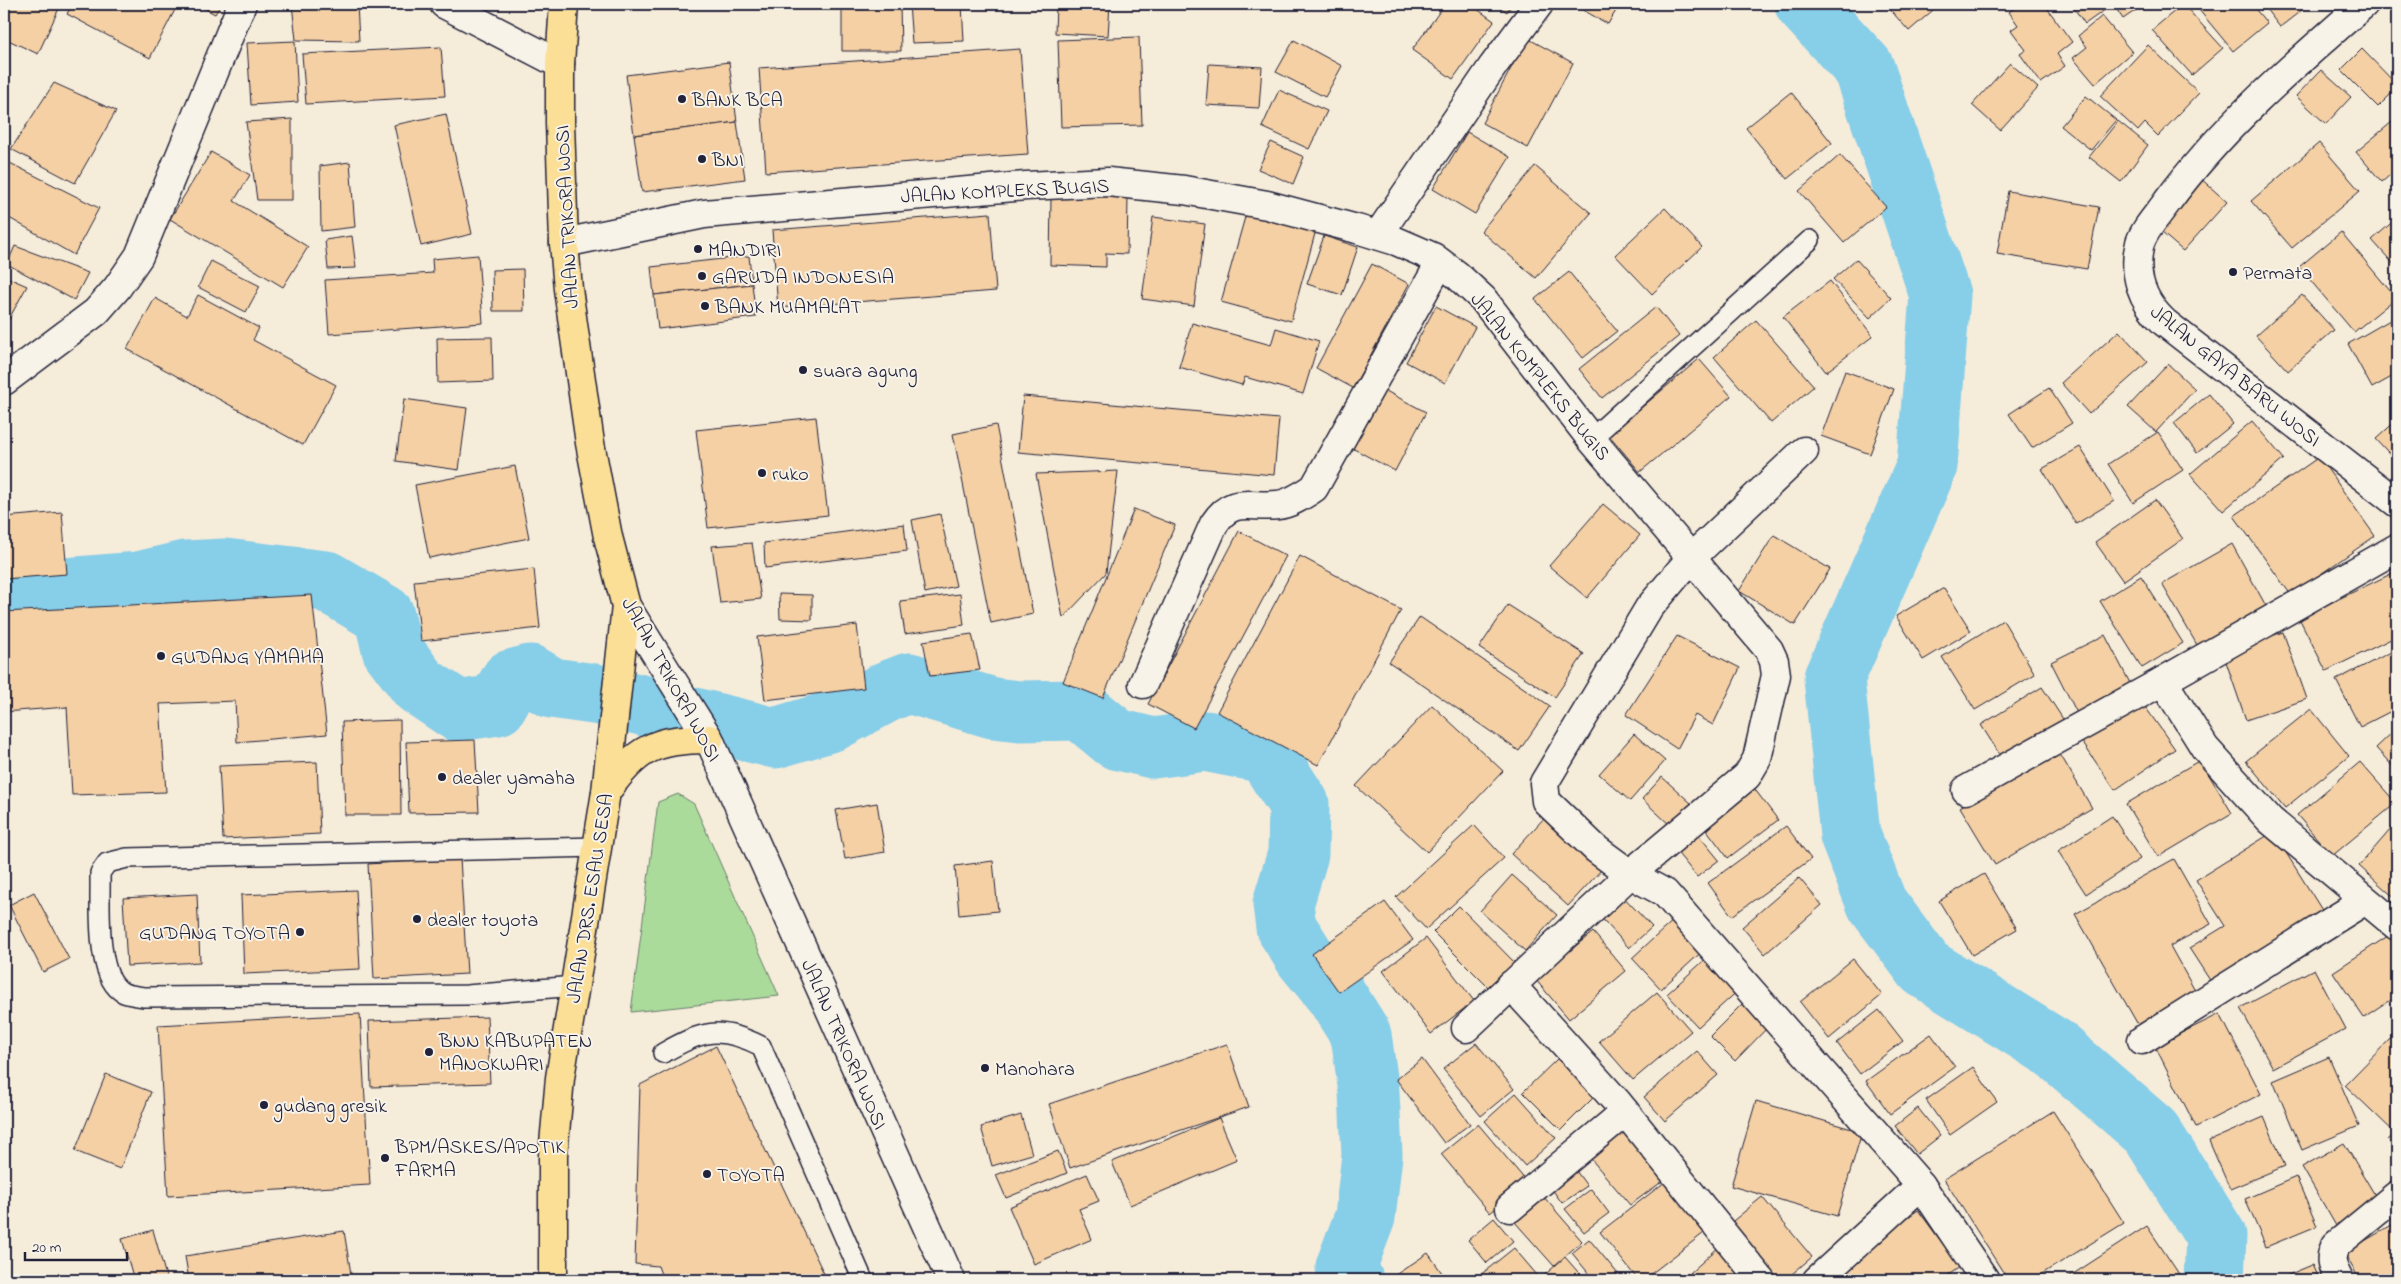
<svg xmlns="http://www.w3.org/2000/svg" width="2401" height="1284" font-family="'Indie Flower',sans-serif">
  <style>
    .green { fill: #abdb9b; stroke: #667e6b }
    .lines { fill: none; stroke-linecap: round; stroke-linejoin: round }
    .river { stroke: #87cee8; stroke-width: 61 }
    .building { fill: #f4d0a4; stroke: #22223b }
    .service-casing { stroke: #22223b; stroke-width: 22 }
    .minor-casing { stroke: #22223b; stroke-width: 31 }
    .tertiary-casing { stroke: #22223b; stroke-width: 31 }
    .trunk-casing { stroke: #22223b; stroke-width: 31 }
    .service { stroke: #f7f3e8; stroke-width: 19 }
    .minor { stroke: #f7f3e8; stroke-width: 28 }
    .tertiary { stroke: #f7f3e8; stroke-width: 28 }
    .trunk { stroke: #fbdf96; stroke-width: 28 }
    .poi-dot { fill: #22223b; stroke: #f7f3e8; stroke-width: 2 }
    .labels { text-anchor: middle; stroke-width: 4; stroke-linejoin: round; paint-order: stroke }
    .poi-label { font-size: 20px; fill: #22223b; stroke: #f7f3e8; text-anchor: start }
    .street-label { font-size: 20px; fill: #22223b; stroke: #f7f3e8 }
  </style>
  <rect width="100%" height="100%" fill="#f6ecda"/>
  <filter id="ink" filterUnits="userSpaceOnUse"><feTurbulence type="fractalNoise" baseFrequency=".02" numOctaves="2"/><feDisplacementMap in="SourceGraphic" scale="10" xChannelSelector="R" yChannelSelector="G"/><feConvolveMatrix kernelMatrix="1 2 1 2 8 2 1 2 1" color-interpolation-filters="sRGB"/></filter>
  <g filter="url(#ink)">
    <polygon class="green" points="678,794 694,804 779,996 631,1012 658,802"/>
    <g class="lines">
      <g class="river">
        <polyline points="1805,4 1864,68 1940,295 1927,466 1834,678 1850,835 1877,904 1925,968 2054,1048 2151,1132 2216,1236 2214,1280"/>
        <polyline points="4,593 139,582 185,571 225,569 326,581 384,615 392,649 419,685 458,711 497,705 511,680 530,675 552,688 601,695 775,738 832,721 888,691 909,683 993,708 1020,711 1081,710 1116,739 1153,748 1205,741 1266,753 1299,804 1298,854 1283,904 1286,927 1305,957 1336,995 1361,1035 1369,1092 1372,1155 1365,1217 1346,1267 1353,1280"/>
      </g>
    </g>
    <g class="building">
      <polygon points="4,4 61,4 38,54 4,38"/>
      <polygon points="72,4 178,4 150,58 67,14"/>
      <polygon points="196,4 221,4 215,14"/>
      <polygon points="292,4 357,4 359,41 296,40"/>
      <polygon points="842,4 900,4 901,51 842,51"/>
      <polygon points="909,4 962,4 964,41 912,43"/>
      <polygon points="1056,4 1110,4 1108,36 1055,33"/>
      <polygon points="1445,4 1470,4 1494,21 1453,79 1412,50"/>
      <polygon points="1494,4 1512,4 1507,12"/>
      <polygon points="1572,4 1620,4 1608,24"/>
      <polygon points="1885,4 1940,4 1909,31"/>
      <polygon points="2020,4 2044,4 2072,42 2057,54 2065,66 2041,83 2020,54 2026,50 2011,30 2018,25 2009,12"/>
      <polygon points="2071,4 2145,4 2123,19 2113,4 2085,24"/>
      <polygon points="2183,4 2223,48 2192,75 2152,30"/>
      <polygon points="2194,4 2251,4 2267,23 2233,51"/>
      <polygon points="2262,4 2306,4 2307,6 2280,27"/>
      <polygon points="2102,16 2132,52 2095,84 2073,58 2087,47 2078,36"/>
      <polygon points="1139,37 1142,125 1061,127 1058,40"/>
      <polygon points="1527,38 1573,63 1528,148 1482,123"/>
      <polygon points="1294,40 1342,66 1325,97 1276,72"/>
      <polygon points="295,41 298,102 251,105 247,43"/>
      <polygon points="2148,45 2199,93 2158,136 2145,123 2138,131 2100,96"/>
      <polygon points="441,47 445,96 306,104 302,54"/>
      <polygon points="1020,49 1028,154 766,172 759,68"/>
      <polygon points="2362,49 2397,85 2397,88 2378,107 2341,70"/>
      <polygon points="729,62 737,122 634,135 626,75"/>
      <polygon points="2010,63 2038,88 2000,130 1972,105"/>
      <polygon points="1209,64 1262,67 1259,108 1206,105"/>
      <polygon points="2321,70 2351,97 2326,124 2296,96"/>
      <polygon points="54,83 116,111 75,183 11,149"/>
      <polygon points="1279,90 1327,111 1309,149 1262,127"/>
      <polygon points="1791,92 1832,143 1787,179 1746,128"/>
      <polygon points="2086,96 2116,120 2091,150 2061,126"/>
      <polygon points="446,114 472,234 421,246 394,125"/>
      <polygon points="292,119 292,200 257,200 246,122"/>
      <polygon points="2118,121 2148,145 2121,182 2089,157"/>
      <polygon points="737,122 745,179 642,192 634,135"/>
      <polygon points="2392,122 2397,128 2397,169 2382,182 2356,152"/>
      <polygon points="1467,132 1510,157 1475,214 1433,189"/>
      <polygon points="1271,142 1304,157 1293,184 1258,169"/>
      <polygon points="2319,143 2360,191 2292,248 2251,201"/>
      <polygon points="211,152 250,175 234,201 308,247 283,287 170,219"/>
      <polygon points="1840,155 1886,207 1844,243 1799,191"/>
      <polygon points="4,160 99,208 74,255 4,215"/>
      <polygon points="350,162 355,227 321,231 320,166"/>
      <polygon points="1535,166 1591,213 1536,278 1481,231"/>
      <polygon points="2199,177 2227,202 2183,251 2154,226"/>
      <polygon points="2008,191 2099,207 2087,269 1997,254"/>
      <polygon points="1051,196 1128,197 1127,254 1106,253 1106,267 1050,265"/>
      <polygon points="1665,208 1702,247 1652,294 1615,255"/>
      <polygon points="1247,210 1316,230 1291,321 1221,302"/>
      <polygon points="990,213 996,291 778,308 772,230"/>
      <polygon points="1153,217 1205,224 1194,306 1142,299"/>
      <polygon points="2397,218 2397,268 2372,240"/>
      <polygon points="2341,232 2396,298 2354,332 2299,267"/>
      <polygon points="352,236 356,268 328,269 325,240"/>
      <polygon points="1324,236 1358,247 1342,295 1307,284"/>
      <polygon points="15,246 88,273 74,300 7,264"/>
      <polygon points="478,255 483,323 329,334 325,280 433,273 432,259"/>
      <polygon points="749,256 752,284 654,295 651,267"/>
      <polygon points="1856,259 1891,298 1870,318 1833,279"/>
      <polygon points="211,261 260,286 246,312 198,287"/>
      <polygon points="1372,264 1409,284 1353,388 1316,368"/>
      <polygon points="523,269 524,311 493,311 492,270"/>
      <polygon points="1569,272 1617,331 1583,358 1535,299"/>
      <polygon points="4,276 27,286 4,328"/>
      <polygon points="1830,281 1873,336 1826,372 1783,317"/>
      <polygon points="752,284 756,317 658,329 654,295"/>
      <polygon points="198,295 259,328 253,340 336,385 303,445 127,349 155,298 187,316"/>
      <polygon points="2302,295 2334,330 2288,371 2256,336"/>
      <polygon points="1436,306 1475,327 1445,383 1406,362"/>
      <polygon points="1656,307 1679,336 1602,398 1579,369"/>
      <polygon points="2397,316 2397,374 2372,388 2348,344"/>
      <polygon points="1756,320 1814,386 1771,423 1714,357"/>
      <polygon points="1192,323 1271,345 1276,328 1319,341 1303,394 1245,377 1242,385 1179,367"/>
      <polygon points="2119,331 2148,362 2089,414 2061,383"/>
      <polygon points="492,337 493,381 438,383 437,338"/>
      <polygon points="1699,359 1731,396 1640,472 1609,435"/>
      <polygon points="2168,364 2195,389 2156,432 2128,407"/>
      <polygon points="1845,371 1894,389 1870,454 1821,436"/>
      <polygon points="2049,388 2072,423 2032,448 2009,414"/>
      <polygon points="1384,390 1426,412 1395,471 1352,448"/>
      <polygon points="2209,394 2233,424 2197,453 2174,423"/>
      <polygon points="1023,396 1279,419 1274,475 1018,452"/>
      <polygon points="404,399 467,408 459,470 396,461"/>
      <polygon points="816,417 828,515 708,528 696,430"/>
      <polygon points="2397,420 2397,462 2376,439"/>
      <polygon points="2252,421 2284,459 2223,511 2190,474"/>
      <polygon points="996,425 1033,614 991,623 953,434"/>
      <polygon points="2158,432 2183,470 2133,503 2108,464"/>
      <polygon points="2080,447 2114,501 2076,524 2042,469"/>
      <polygon points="2319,457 2375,536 2291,595 2234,516"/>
      <polygon points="515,466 529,538 429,558 415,485"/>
      <polygon points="1118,471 1106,573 1063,618 1036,474"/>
      <polygon points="2155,500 2183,539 2123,581 2095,542"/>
      <polygon points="1603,504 1640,535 1587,598 1549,566"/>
      <polygon points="1134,509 1175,525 1103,698 1063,682"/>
      <polygon points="62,512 67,574 4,579 4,517"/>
      <polygon points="940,514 956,586 925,593 912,520"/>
      <polygon points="904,524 907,551 765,568 764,543"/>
      <polygon points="1239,531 1286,556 1194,728 1148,704"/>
      <polygon points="1774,535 1830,569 1795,625 1739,591"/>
      <polygon points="752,543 761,599 720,603 712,546"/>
      <polygon points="2232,544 2266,606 2197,645 2162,584"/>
      <polygon points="1300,556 1401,610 1318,765 1217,712"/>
      <polygon points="534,569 540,628 421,641 414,581"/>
      <polygon points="2397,571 2397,636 2326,671 2299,618"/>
      <polygon points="2141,576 2183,643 2142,668 2100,601"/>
      <polygon points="1944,588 1971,631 1923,660 1896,616"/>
      <polygon points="779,594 812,595 812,620 780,619"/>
      <polygon points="960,594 964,625 905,634 900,601"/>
      <polygon points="312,595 327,734 237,742 235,701 160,704 166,792 72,795 67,707 4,712 4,612"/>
      <polygon points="1508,605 1584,654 1555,697 1479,648"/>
      <polygon points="1420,617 1550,706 1519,751 1389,662"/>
      <polygon points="2003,620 2035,674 1975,710 1942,657"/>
      <polygon points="857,625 864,688 765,700 757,637"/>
      <polygon points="2283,632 2307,699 2246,720 2223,653"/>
      <polygon points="972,634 980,670 930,676 923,641"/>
      <polygon points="2105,635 2131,685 2077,713 2051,662"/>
      <polygon points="1677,636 1740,668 1713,725 1695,715 1677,749 1626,715"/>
      <polygon points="2397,649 2397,708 2360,727 2336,680"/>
      <polygon points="2042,687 2067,725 2005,763 1981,725"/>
      <polygon points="2141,701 2175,749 2115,790 2082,742"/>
      <polygon points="1432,705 1503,771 1427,852 1356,786"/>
      <polygon points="2311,709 2349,756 2285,808 2246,761"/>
      <polygon points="400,720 401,815 345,815 342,722"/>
      <polygon points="2397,728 2397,771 2376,748"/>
      <polygon points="1634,734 1665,761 1630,801 1599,774"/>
      <polygon points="475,740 479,812 409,813 406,742"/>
      <polygon points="2057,749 2092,808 1995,865 1960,807"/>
      <polygon points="2200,760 2232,813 2158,857 2126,804"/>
      <polygon points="317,762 320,834 223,839 219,766"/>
      <polygon points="2360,762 2396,803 2332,856 2297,815"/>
      <polygon points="1662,777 1692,804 1671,826 1642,799"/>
      <polygon points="1750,783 1778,820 1728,858 1700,821"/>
      <polygon points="877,803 885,852 845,859 836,810"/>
      <polygon points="1546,816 1603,868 1568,906 1511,854"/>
      <polygon points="2112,816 2140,859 2086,894 2058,851"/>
      <polygon points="2397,822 2397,900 2359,866"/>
      <polygon points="1474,825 1504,858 1426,929 1396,897"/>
      <polygon points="1786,826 1811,859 1732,916 1708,883"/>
      <polygon points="1693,828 1719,860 1697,877 1671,845"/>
      <polygon points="2273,832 2325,915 2213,985 2189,948 2225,926 2196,880"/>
      <polygon points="460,858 467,974 374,979 368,864"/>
      <polygon points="2174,859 2211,924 2170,946 2199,998 2141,1030 2075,914"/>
      <polygon points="993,861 998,911 959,915 955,866"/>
      <polygon points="1984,874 2017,929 1972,955 1939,901"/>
      <polygon points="1512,875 1557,915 1525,951 1480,911"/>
      <polygon points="1799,878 1822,905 1765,954 1742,927"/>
      <polygon points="356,890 360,969 244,974 241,895"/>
      <polygon points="1618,891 1652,927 1629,948 1596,912"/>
      <polygon points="34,892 69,959 43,972 9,905"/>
      <polygon points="197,894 200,962 127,966 123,898"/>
      <polygon points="1385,902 1413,940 1339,992 1312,954"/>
      <polygon points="1459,906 1519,967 1493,992 1433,932"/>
      <polygon points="1676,918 1705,949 1661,989 1632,958"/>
      <polygon points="2397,930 2397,996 2364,1018 2333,972"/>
      <polygon points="1593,932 1626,971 1569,1019 1535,979"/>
      <polygon points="1426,938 1474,1001 1431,1034 1383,971"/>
      <polygon points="1710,955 1741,988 1698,1027 1667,994"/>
      <polygon points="1853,959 1882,995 1829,1039 1800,1002"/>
      <polygon points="2314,969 2346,1029 2273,1068 2240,1008"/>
      <polygon points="1657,992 1691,1031 1633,1080 1599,1041"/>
      <polygon points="1744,1002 1769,1026 1735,1061 1710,1036"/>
      <polygon points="1879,1010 1903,1041 1860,1074 1837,1043"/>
      <polygon points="360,1014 370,1185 168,1196 158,1025"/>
      <polygon points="2220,1014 2261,1094 2196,1127 2155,1046"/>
      <polygon points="487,1017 490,1083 371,1087 369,1021"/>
      <polygon points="2397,1032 2397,1149 2388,1140 2395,1133 2345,1085"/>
      <polygon points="1931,1034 1955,1067 1890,1114 1866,1081"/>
      <polygon points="1476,1043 1514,1089 1481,1116 1443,1069"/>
      <polygon points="1227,1044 1249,1107 1070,1168 1049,1104"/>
      <polygon points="716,1046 827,1280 663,1280 658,1266 635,1264 640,1085"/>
      <polygon points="1697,1051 1718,1075 1665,1121 1644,1097"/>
      <polygon points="2329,1057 2359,1126 2302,1150 2273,1081"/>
      <polygon points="1422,1059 1470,1124 1444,1143 1396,1079"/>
      <polygon points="1557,1059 1595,1096 1561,1130 1523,1092"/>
      <polygon points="1973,1067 1997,1102 1950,1135 1926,1100"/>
      <polygon points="106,1074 151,1092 120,1169 75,1151"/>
      <polygon points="1516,1093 1556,1138 1525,1166 1485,1121"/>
      <polygon points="1756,1101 1862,1132 1837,1216 1731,1186"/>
      <polygon points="1918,1108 1940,1136 1917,1154 1895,1126"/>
      <polygon points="2053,1111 2124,1223 2032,1280 2008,1280 1944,1179"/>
      <polygon points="1021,1115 1032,1154 992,1166 981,1127"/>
      <polygon points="2264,1117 2285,1166 2230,1189 2209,1141"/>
      <polygon points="1219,1118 1237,1160 1130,1205 1112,1162"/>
      <polygon points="1623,1122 1667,1178 1630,1205 1585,1152"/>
      <polygon points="1478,1124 1527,1182 1490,1213 1441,1154"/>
      <polygon points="2344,1143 2382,1207 2339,1231 2302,1167"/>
      <polygon points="1058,1151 1067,1173 1006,1198 996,1175"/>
      <polygon points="1571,1164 1587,1186 1562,1203 1546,1181"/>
      <polygon points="1087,1174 1099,1201 1079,1209 1092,1239 1034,1264 1009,1207"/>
      <polygon points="2296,1177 2317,1226 2266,1247 2245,1199"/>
      <polygon points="1665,1182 1704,1233 1643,1280 1638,1280 1600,1232"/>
      <polygon points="1591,1189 1609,1213 1584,1232 1565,1209"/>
      <polygon points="1543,1196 1582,1241 1554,1266 1514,1221"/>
      <polygon points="1762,1197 1812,1257 1785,1280 1774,1280 1727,1226"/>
      <polygon points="1918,1210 1960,1267 1941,1280 1852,1280 1841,1265"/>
      <polygon points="1494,1218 1513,1241 1487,1263 1468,1240"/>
      <polygon points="2397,1222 2397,1269 2377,1280 2360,1280 2344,1253"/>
      <polygon points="2147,1226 2183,1280 2064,1280"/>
      <polygon points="153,1230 167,1280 134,1280 122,1239"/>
      <polygon points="344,1231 352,1280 189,1280 185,1256"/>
      <polygon points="1589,1239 1623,1280 1594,1280 1572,1253"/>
      <polygon points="1721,1245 1752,1280 1697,1280 1690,1273"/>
      <polygon points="1514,1248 1537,1275 1531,1280 1474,1280"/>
      <polygon points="1428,1253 1447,1280 1388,1280"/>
      <polygon points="1565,1257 1585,1280 1539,1280"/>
      <polygon points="2312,1265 2319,1280 2276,1280"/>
    </g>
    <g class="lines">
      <defs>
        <g id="service">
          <polyline points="1591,439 1810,240"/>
          <path d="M 575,986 L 467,995 L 143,997 C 137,996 129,995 124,993 C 94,979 101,901 100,873 L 107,863 L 127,858 L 598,847"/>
          <path d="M 663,1053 C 702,1031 719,1025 761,1046 L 863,1280"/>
        </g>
        <g id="minor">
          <path d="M 2364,4 C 2294,65 2222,127 2167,202 C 2158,215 2145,228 2140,243 C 2132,274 2142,301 2164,322 L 2397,503"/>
          <polyline points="1378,235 1493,66 1539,4"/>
          <polyline points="564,243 704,214 1026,186 1108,182 1184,190 1267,205 1357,229 1396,241 1433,257 1457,275 1483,299 1591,439 1769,650 1774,661 1776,675 1757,759 1747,776 1630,874 1466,1028"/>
          <polyline points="4,381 96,312 117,288 139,256 242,4"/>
          <polyline points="1804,451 1691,558 1649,608 1544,783 1546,801 1596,849 1630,874 1665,893 1921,1185 1985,1280"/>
          <polyline points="2163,681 2397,548"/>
          <path d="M 1143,684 L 1214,524 C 1232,496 1249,508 1278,505 C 1290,504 1303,495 1314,488 L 1440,263"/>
          <polyline points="1966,790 2163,681 2205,748 2270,820 2397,926"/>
          <polyline points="1511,985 1618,1103 1761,1280"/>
          <polyline points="2142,1040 2364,901"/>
          <polyline points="1510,1208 1625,1112"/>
          <polyline points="1817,1280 1921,1185"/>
          <path d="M 2339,1280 C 2332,1266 2328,1259 2336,1245 L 2397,1195"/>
        </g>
        <g id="tertiary">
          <polyline points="444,4 560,64"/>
          <polyline points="626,606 709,739 951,1280"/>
        </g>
        <g id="trunk">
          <path d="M 606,792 C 637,748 655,739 709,739"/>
          <polyline points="553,1280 553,1155 560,1078 606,792 626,606 608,537 590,443 568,289 564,243 560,123 560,64 564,4"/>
        </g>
      </defs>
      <use href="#service" class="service-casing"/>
      <use href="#minor" class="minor-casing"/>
      <use href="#tertiary" class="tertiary-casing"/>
      <use href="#trunk" class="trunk-casing"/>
      <use href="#service" class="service"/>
      <use href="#minor" class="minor"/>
      <use href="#tertiary" class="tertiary"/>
      <use href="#trunk" class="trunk"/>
    </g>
  </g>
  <g class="poi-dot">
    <circle cx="682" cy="99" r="5"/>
    <circle cx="702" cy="159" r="5"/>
    <circle cx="698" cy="249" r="5"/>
    <circle cx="2233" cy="272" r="5"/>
    <circle cx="702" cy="276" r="5"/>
    <circle cx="705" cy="306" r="5"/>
    <circle cx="803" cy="370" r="5"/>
    <circle cx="762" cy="473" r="5"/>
    <circle cx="161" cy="656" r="5"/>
    <circle cx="442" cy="777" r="5"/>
    <circle cx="417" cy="919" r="5"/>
    <circle cx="300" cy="932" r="5"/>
    <circle cx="429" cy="1052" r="5"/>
    <circle cx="985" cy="1068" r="5"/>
    <circle cx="264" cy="1105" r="5"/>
    <circle cx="385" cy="1158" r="5"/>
    <circle cx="707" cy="1174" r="5"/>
  </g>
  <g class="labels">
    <g class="poi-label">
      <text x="692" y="106">BANK BCA</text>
      <text x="712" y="166">BNI</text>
      <text x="708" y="256">MANDIRI</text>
      <text x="2243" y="279">Permata</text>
      <text x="712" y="283">GARUDA INDONESIA</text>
      <text x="715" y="313">BANK MUAMALAT</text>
      <text x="813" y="377">suara agung</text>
      <text x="772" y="480">ruko</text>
      <text x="171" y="663">GUDANG YAMAHA</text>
      <text x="452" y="784">dealer yamaha</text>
      <text x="427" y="926">dealer toyota</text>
      <text x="290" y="939" text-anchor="end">GUDANG TOYOTA</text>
      <text x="439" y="1047">BNN KABUPATEN<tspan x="439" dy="23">MANOKWARI</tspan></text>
      <text x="995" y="1075">Manohara</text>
      <text x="274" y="1112">gudang gresik</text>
      <text x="395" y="1153">BPM/ASKES/APOTIK<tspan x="395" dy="23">FARMA</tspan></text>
      <text x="717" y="1181">TOYOTA</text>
    </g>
    <g class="street-label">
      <text transform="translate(1005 190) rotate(-3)" y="7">JALAN KOMPLEKS BUGIS</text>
      <text transform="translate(566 217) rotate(-93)" y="7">JALAN TRIKORA WOSI</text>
      <text transform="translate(2236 375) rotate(39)" y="7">JALAN GAYA BARU WOSI</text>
      <text transform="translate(1541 376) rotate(51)" y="7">JALAN KOMPLEKS BUGIS</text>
      <text transform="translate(672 679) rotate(61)" y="7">JALAN TRIKORA WOSI</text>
      <text transform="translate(589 898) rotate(-81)" y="7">JALAN DRS. ESAU SESA</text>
      <text transform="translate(845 1044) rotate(66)" y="7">JALAN TRIKORA WOSI</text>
    </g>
  </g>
  <rect width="2401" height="1284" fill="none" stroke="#f7f3e8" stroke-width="20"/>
  <rect x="10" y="10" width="2381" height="1264" fill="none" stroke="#22223b" stroke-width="2" filter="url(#ink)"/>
  <path d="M25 1252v8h102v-8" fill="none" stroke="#22223b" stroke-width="2.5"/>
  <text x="32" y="1252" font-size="15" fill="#22223b" stroke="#f7f3e8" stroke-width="4" paint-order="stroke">20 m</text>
</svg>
